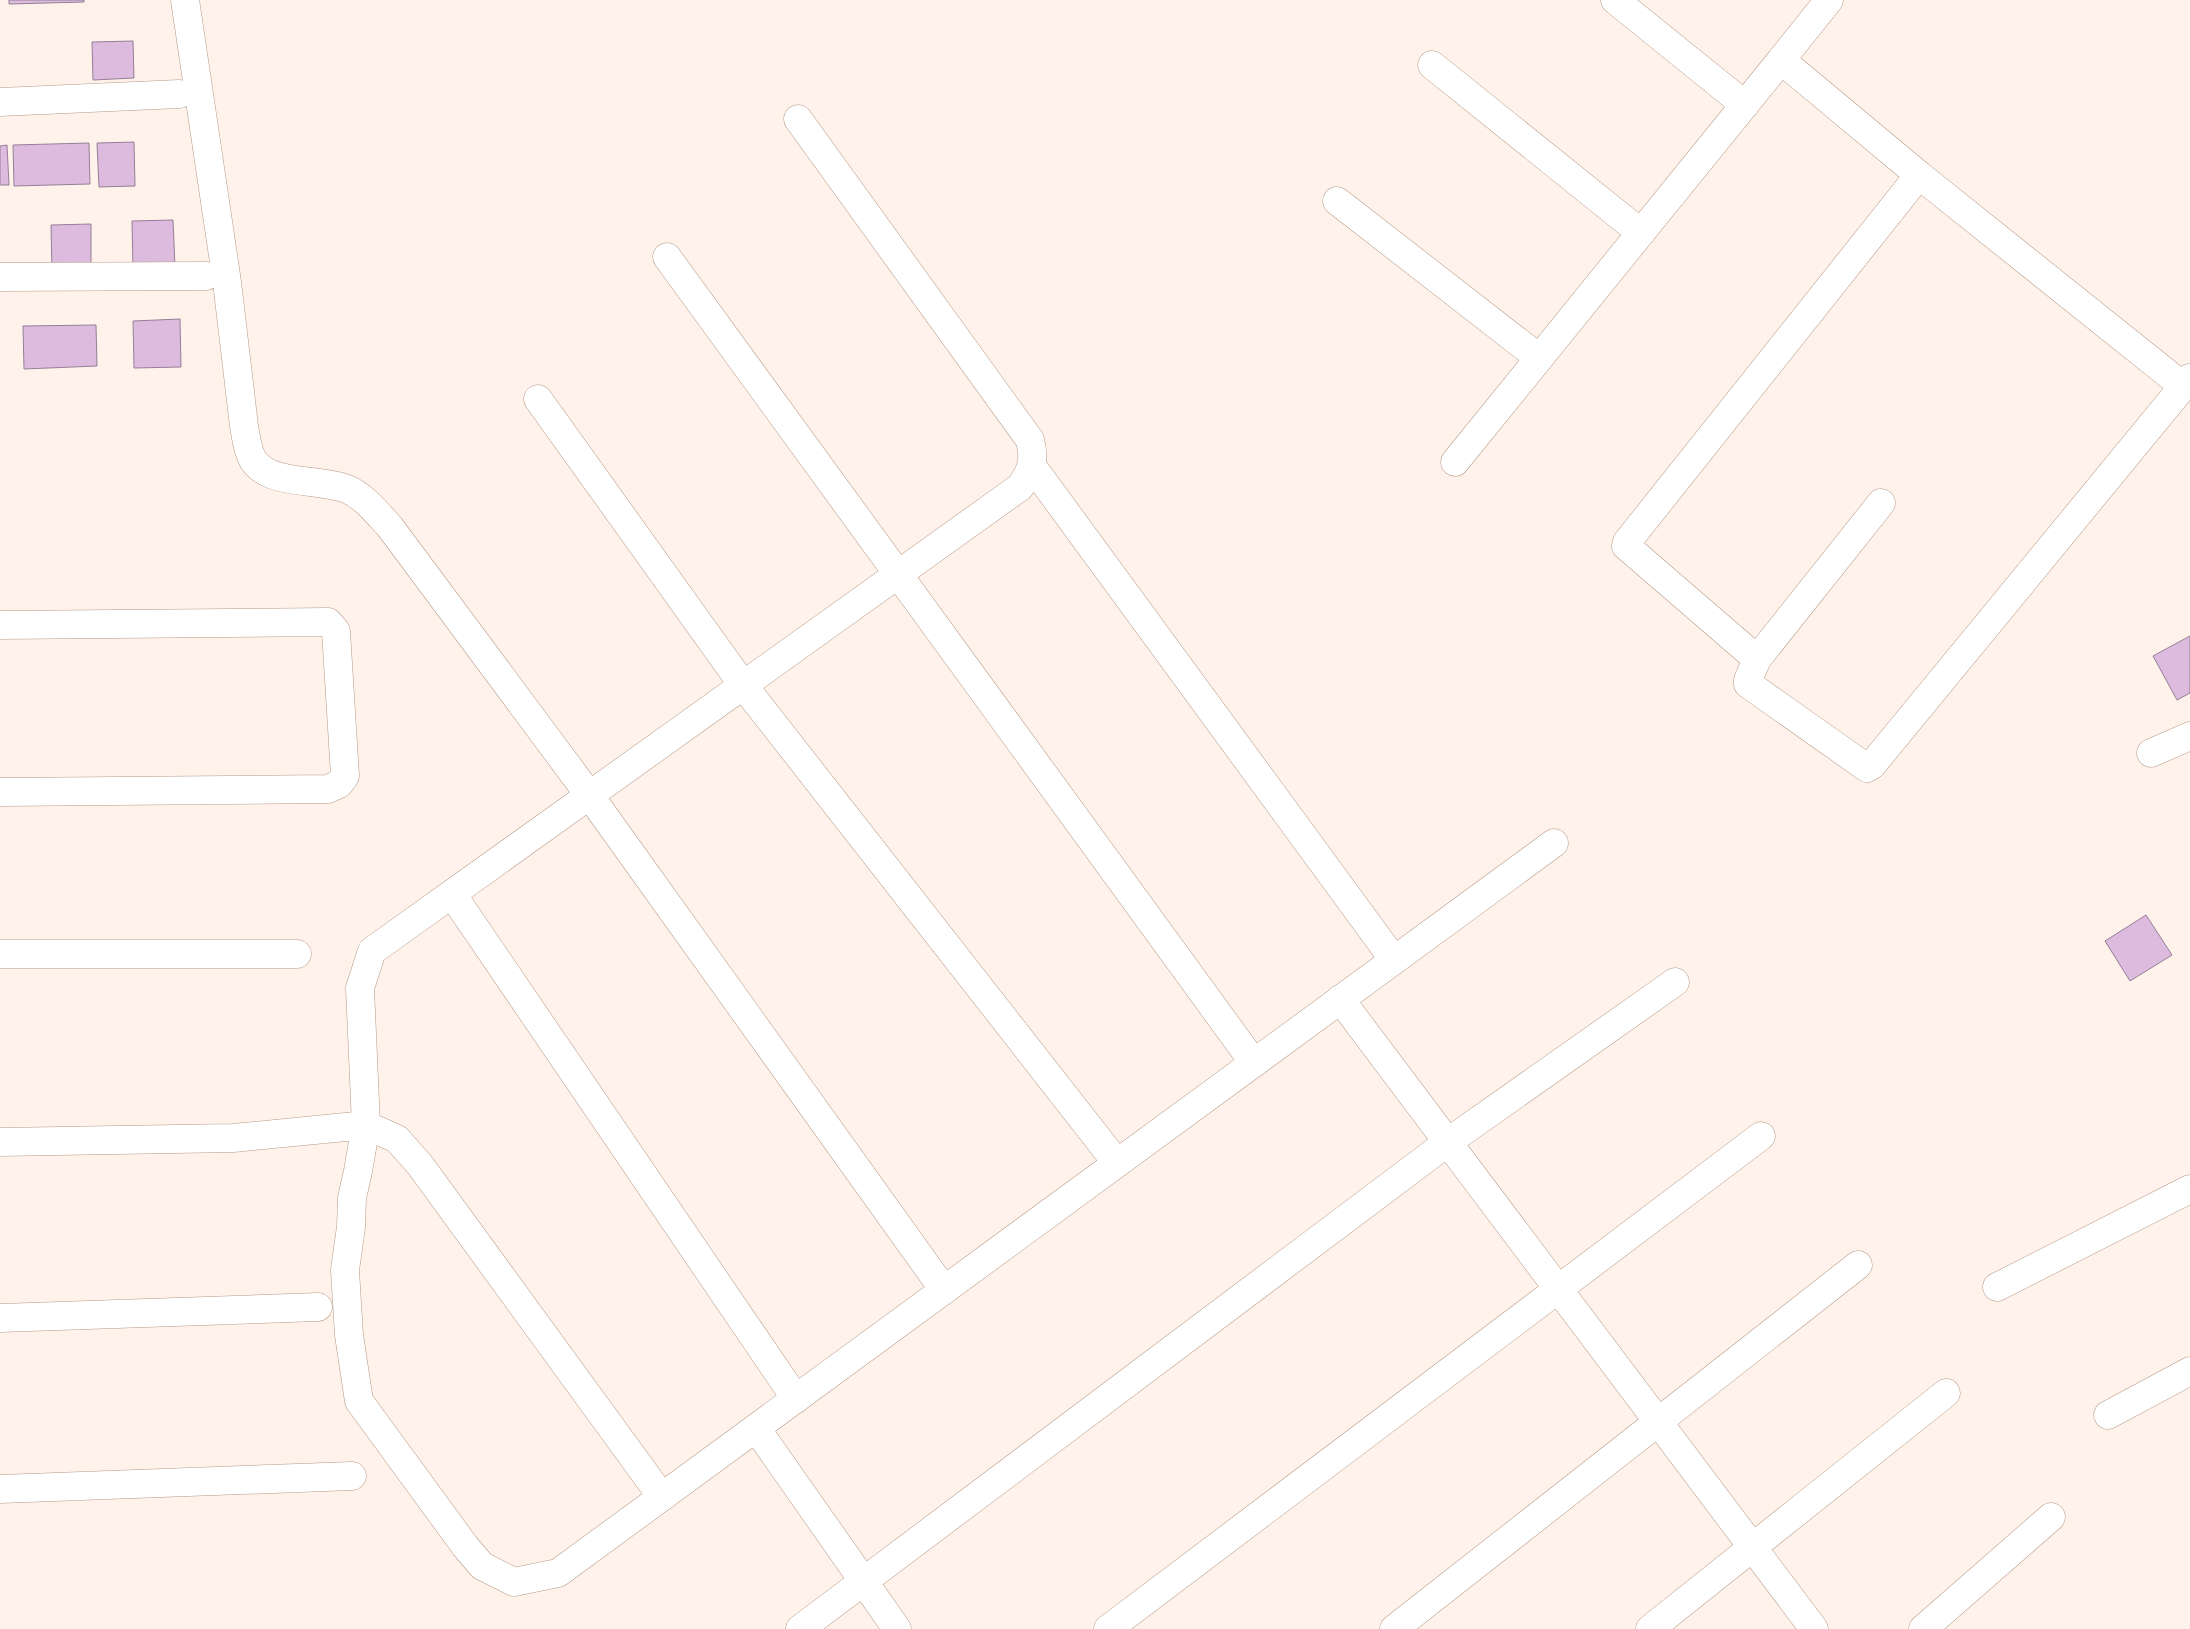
<svg xmlns="http://www.w3.org/2000/svg" width="2190" height="1629" font-family="'Open Sans',sans-serif">
  <style>
    .building { fill: #dcbbdf; stroke: #957f97 }
    .lines { fill: none; stroke-linecap: round; stroke-linejoin: round }
    .street-casing { stroke: #b69a87; stroke-width: 29 }
    .street { stroke: #fff; stroke-width: 28 }
  </style>
  <rect width="100%" height="100%" fill="#fff2ea"/>
  <g class="building">
    <polygon points="9,0 84,0 84,2 9,4"/>
    <polygon points="133,41 134,78 93,80 92,42"/>
    <polygon points="134,142 135,186 99,187 97,143"/>
    <polygon points="89,143 90,184 14,186 13,145"/>
    <polygon points="7,145 9,185 0,185 0,146"/>
    <polygon points="173,220 175,267 133,268 132,221"/>
    <polygon points="91,224 91,269 52,271 51,225"/>
    <polygon points="180,319 181,367 134,368 133,321"/>
    <polygon points="96,325 97,366 24,369 23,326"/>
    <polygon points="2190,636 2190,693 2177,700 2153,656"/>
    <polygon points="2146,915 2172,955 2130,981 2105,941"/>
  </g>
  <g class="lines">
    <defs>
      <g id="street">
        <path d="M 185,0 L 227,282 L 244,426 C 246,437 247,450 253,460 C 270,486 318,478 347,489 C 364,496 378,514 390,527 L 590,796 L 944,1290"/>
        <polyline points="1615,0 1745,105"/>
        <polyline points="1829,0 1781,60 1919,175"/>
        <polyline points="1432,65 1641,233"/>
        <polyline points="0,102 179,94"/>
        <polyline points="1337,201 1539,358"/>
        <polyline points="667,257 1254,1063"/>
        <polyline points="0,277 206,276"/>
        <polyline points="2183,386 1919,175 1627,542 1626,546 1757,659 1748,680 1748,684 1867,768 1872,765 2190,378"/>
        <polyline points="538,399 743,685 1117,1163"/>
        <polyline points="1455,462 1781,60"/>
        <polyline points="1032,466 1394,960"/>
        <polyline points="0,625 328,622 336,631 345,776 339,784 328,789 0,792"/>
        <polyline points="1757,659 1881,503"/>
        <polyline points="2151,753 2190,736"/>
        <polyline points="452,894 796,1399"/>
        <polyline points="0,954 297,954"/>
        <polyline points="1340,999 1814,1629"/>
        <polyline points="0,1142 233,1138 366,1125 358,1171 352,1198 351,1227 345,1270 349,1335 359,1401 465,1546 482,1566 514,1582 558,1573 1554,843"/>
        <polyline points="1997,1287 2190,1189"/>
        <polyline points="0,1318 318,1307"/>
        <polyline points="2108,1415 2190,1371"/>
        <polyline points="756,1428 897,1629"/>
        <polyline points="0,1489 352,1476"/>
        <path d="M 662,1497 L 420,1165 L 397,1139 L 366,1125 L 360,988 L 372,951 L 1020,487 C 1032,471 1035,459 1030,440 L 798,119"/>
        <polyline points="800,1629 1448,1142 1675,982"/>
        <polyline points="1108,1629 1761,1136"/>
        <polyline points="1394,1629 1858,1265"/>
        <polyline points="1650,1629 1946,1393"/>
        <polyline points="1923,1629 2051,1517"/>
      </g>
    </defs>
    <use href="#street" class="street-casing"/>
    <use href="#street" class="street"/>
  </g>
</svg>
